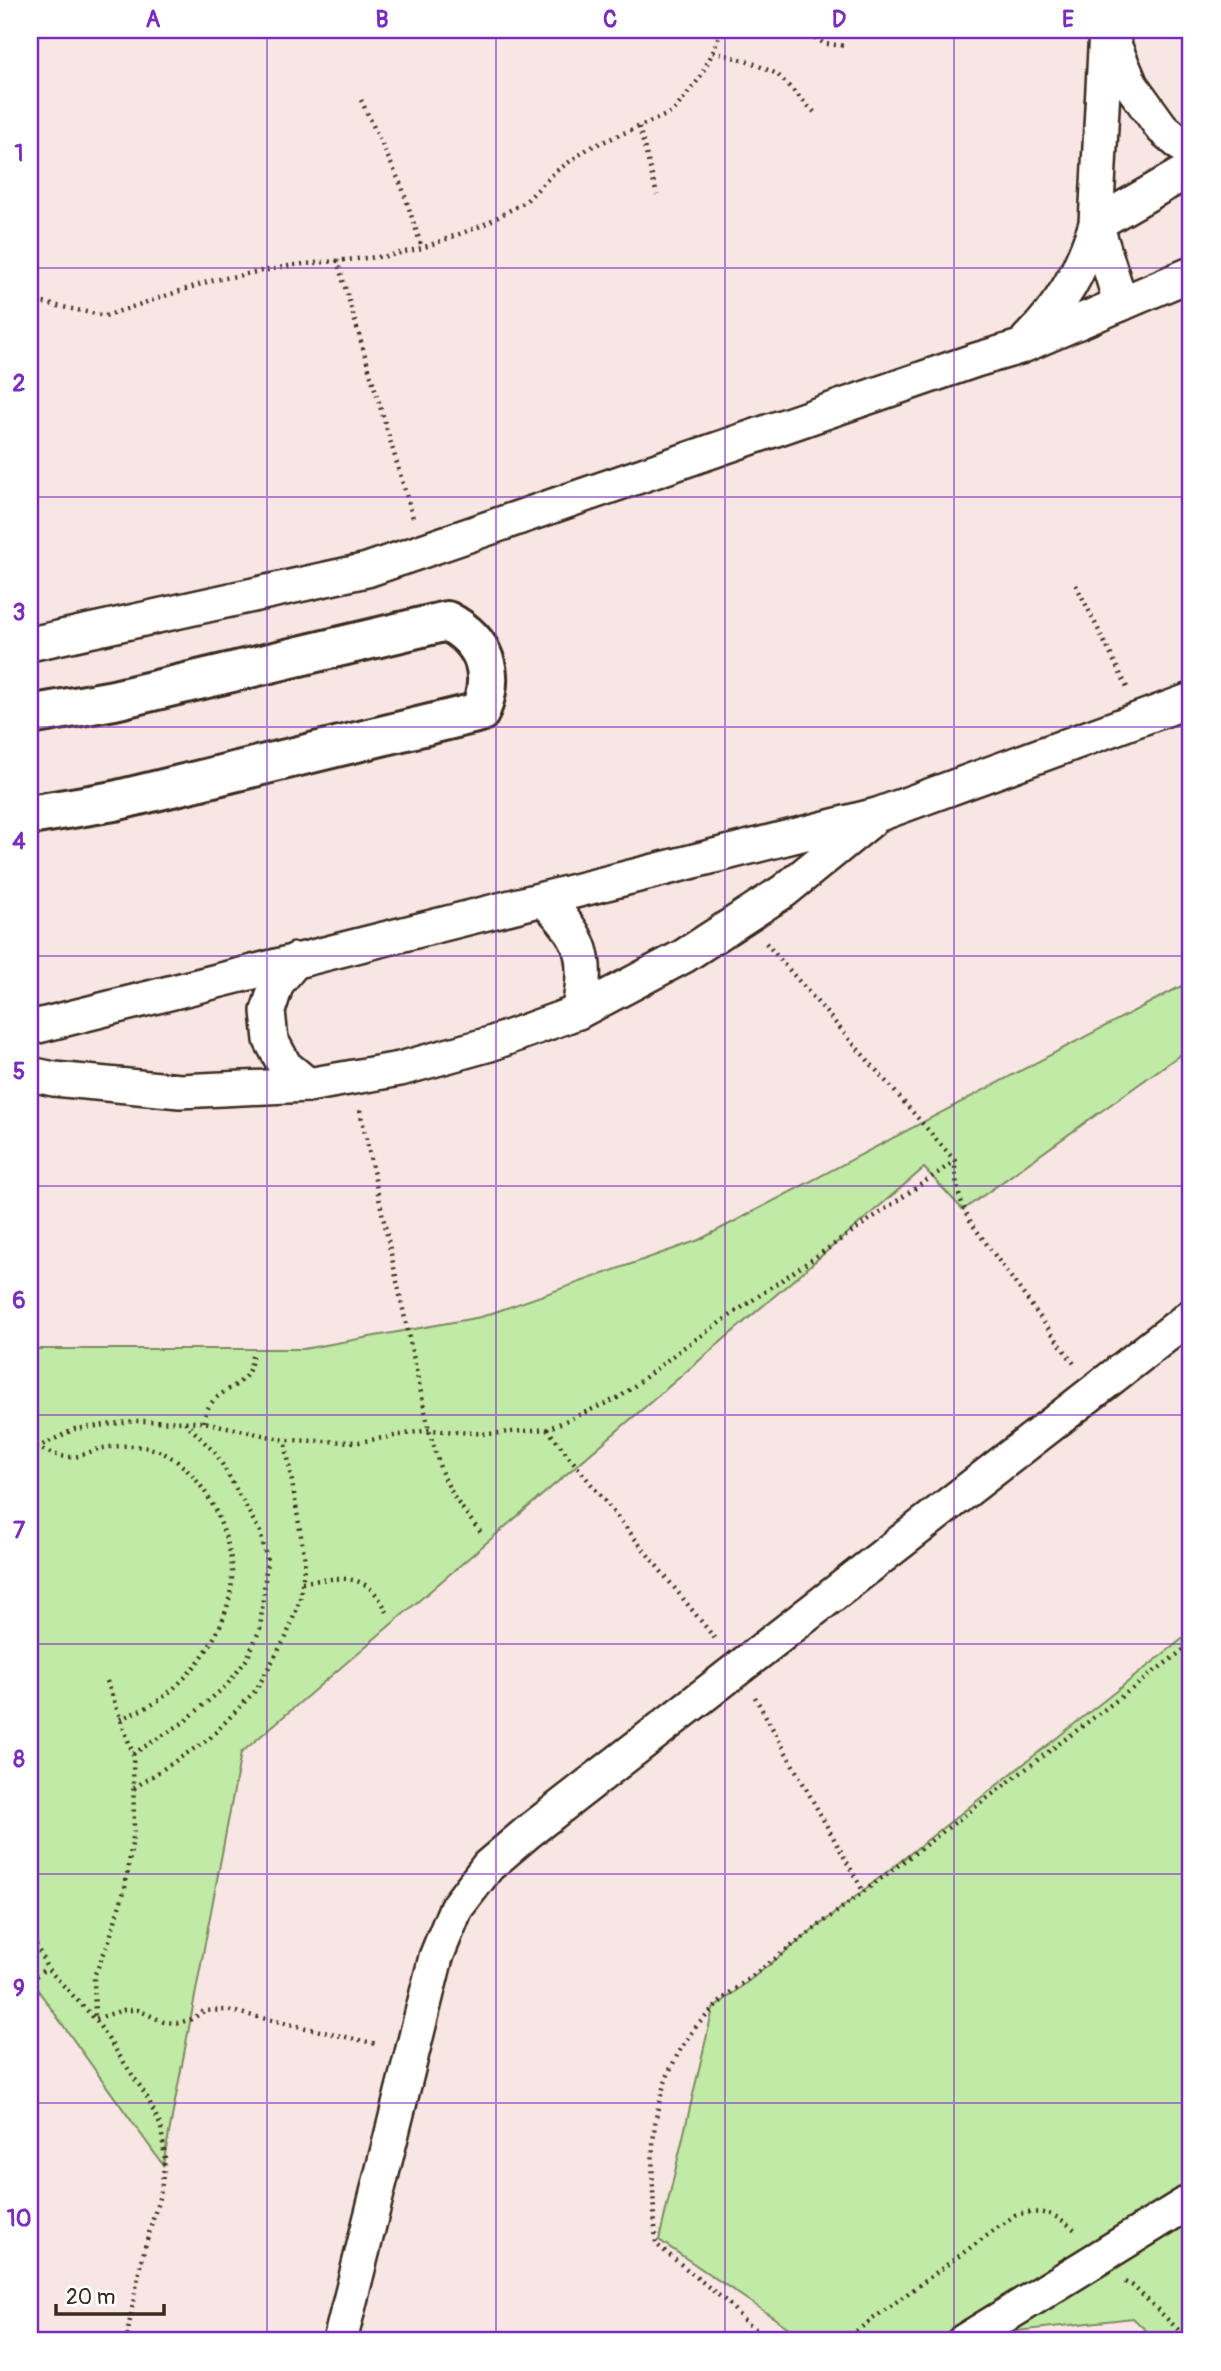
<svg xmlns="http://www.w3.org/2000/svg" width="1221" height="2371" font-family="Pangolin,sans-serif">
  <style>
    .green { fill: #c0eaa6; stroke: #7e8a62; stroke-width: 2 }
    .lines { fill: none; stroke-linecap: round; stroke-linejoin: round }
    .street-casing { stroke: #3b2a1e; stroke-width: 38 }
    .secondary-casing { stroke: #3b2a1e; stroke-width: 44 }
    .path { stroke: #3b2a1e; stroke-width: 4.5; stroke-dasharray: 2 5; stroke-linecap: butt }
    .street { stroke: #fff; stroke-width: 33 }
    .secondary { stroke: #fff; stroke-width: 38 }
    .grid { fill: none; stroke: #7b2cbf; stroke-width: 2; stroke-opacity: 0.55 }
    .neatline { fill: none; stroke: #7b2cbf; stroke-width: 2.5 }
    .grid-label { font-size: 23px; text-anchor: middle; font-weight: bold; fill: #7b2cbf }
  </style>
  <rect width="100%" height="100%" fill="#f7e6e3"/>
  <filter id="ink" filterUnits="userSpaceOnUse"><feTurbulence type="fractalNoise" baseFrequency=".0143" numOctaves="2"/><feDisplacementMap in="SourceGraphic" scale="14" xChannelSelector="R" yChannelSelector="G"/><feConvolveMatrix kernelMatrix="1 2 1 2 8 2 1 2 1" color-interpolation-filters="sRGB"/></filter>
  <g filter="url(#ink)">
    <g class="green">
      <polygon points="1191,981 1191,1047 963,1210 924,1168 241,1753 163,2165 30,1979 30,1349 303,1349 481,1317 699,1240"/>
      <polygon points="1191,1632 1191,2341 1157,2341 1133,2318 926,2341 808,2341 659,2240 713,2009"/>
    </g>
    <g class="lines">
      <defs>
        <g id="street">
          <polyline points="1109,33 1131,85 1162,128 1191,153"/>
          <polyline points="1121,304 1096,224 1191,169"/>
          <path d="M 1028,339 C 1062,306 1082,269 1096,224 L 1106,30"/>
          <polyline points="30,644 367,570 976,360 1020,347 1191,274"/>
          <path d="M 543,899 C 583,937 590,958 578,1012"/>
          <polyline points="296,960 277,983 268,1011 271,1040 285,1066 308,1085"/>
          <polyline points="30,1028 877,815 1191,700"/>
          <polyline points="30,1074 54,1079 180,1091 308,1085 400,1069 490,1044 578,1012 684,956 784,891 870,821"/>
          <polyline points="340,2341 436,1957 456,1908 488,1866 528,1832 1191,1316"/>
          <polyline points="964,2341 1191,2201"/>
        </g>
        <path id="secondary" d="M 30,715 L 114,700 L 447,621 C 485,641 496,673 480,712 L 114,801 L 30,815"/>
      </defs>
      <use href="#street" class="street-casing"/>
      <use href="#secondary" class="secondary-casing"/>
      <g class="path">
        <polyline points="803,30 825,44 846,46"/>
        <polyline points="713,52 748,61 777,74 815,113"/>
        <polyline points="361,100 402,187 422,248"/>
        <polyline points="639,127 657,195"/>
        <polyline points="337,260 413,518"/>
        <polyline points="30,300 105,316 210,281 294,265 387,256 422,248 481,226 525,202 555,172 589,148 673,112 699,79 713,52 721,30"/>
        <polyline points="1076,585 1127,687"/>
        <path d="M 766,943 L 955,1161 C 955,1186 960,1203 972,1224 L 1075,1365"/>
        <polyline points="360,1110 429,1430 441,1471 455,1499 481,1533"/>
        <path d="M 204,1422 C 209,1382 252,1396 252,1353"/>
        <path d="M 30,1426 L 37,1447 C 47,1452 57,1456 67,1457 C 81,1458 91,1450 103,1448 C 121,1445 144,1444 161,1452 C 186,1463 206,1489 217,1514 C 224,1531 231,1551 232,1570 C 234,1620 198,1672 159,1700 C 148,1708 133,1713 120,1719"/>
        <polyline points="547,1429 717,1641"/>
        <polyline points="30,1451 75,1429 135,1421 204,1422 285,1440 359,1442 429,1430 488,1434 547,1429 620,1397 683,1348 955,1161"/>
        <path d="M 302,1582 C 341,1578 367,1570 387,1612"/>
        <polyline points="107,1681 133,1754 134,1831 125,1888 108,1944 94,1976 95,2019 123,2010 138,2010 164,2022 178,2023 192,2019 204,2011 227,2010 377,2044"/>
        <polyline points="755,1697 863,1891"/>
        <polyline points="133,1754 184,1722 227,1685 247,1659 260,1629 267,1560 260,1532 217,1455 185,1422"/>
        <polyline points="134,1788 209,1739 256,1690 286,1637 300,1600 305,1560 285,1440"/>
        <polyline points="30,1932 47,1968 95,2019 147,2097 161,2127 165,2159 161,2191 141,2261 126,2341"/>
        <polyline points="30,1980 47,1968"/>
        <polyline points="1125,2282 1133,2286 1190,2341"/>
        <path d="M 788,2341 L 772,2338 L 747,2324 L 728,2303 L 656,2244 C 652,2168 643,2106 687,2039 C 697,2023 714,2009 727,1995 L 1191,1644"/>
        <path d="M 830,2341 L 855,2332 L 1015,2215 C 1043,2209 1056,2213 1077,2232"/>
      </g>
      <use href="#street" class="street"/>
      <use href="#secondary" class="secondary"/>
    </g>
  </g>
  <path class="grid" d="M 267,30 L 267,2341M 496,30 L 496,2341M 725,30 L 725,2341M 954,30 L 954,2341M 30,268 L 1191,268M 30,497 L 1191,497M 30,727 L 1191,727M 30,956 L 1191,956M 30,1186 L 1191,1186M 30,1415 L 1191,1415M 30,1644 L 1191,1644M 30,1874 L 1191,1874M 30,2103 L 1191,2103"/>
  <rect width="1221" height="2371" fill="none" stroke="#fff" stroke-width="77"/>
  <path d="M56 2304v10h108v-10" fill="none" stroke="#3b2a1e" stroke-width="3.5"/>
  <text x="66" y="2304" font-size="21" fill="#3b2a1e" stroke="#ffffff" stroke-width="5" paint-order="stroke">20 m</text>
  <rect x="38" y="38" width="1144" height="2294" class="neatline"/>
  <g class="grid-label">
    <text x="153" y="27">A</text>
    <text x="382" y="27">B</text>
    <text x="610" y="27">C</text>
    <text x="839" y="27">D</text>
    <text x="1068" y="27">E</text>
    <text x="19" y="161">1</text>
    <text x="19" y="391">2</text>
    <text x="19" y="620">3</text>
    <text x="19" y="849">4</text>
    <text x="19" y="1079">5</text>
    <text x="19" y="1308">6</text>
    <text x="19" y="1538">7</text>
    <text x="19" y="1767">8</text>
    <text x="19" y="1996">9</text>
    <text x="19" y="2226">10</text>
  </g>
</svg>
